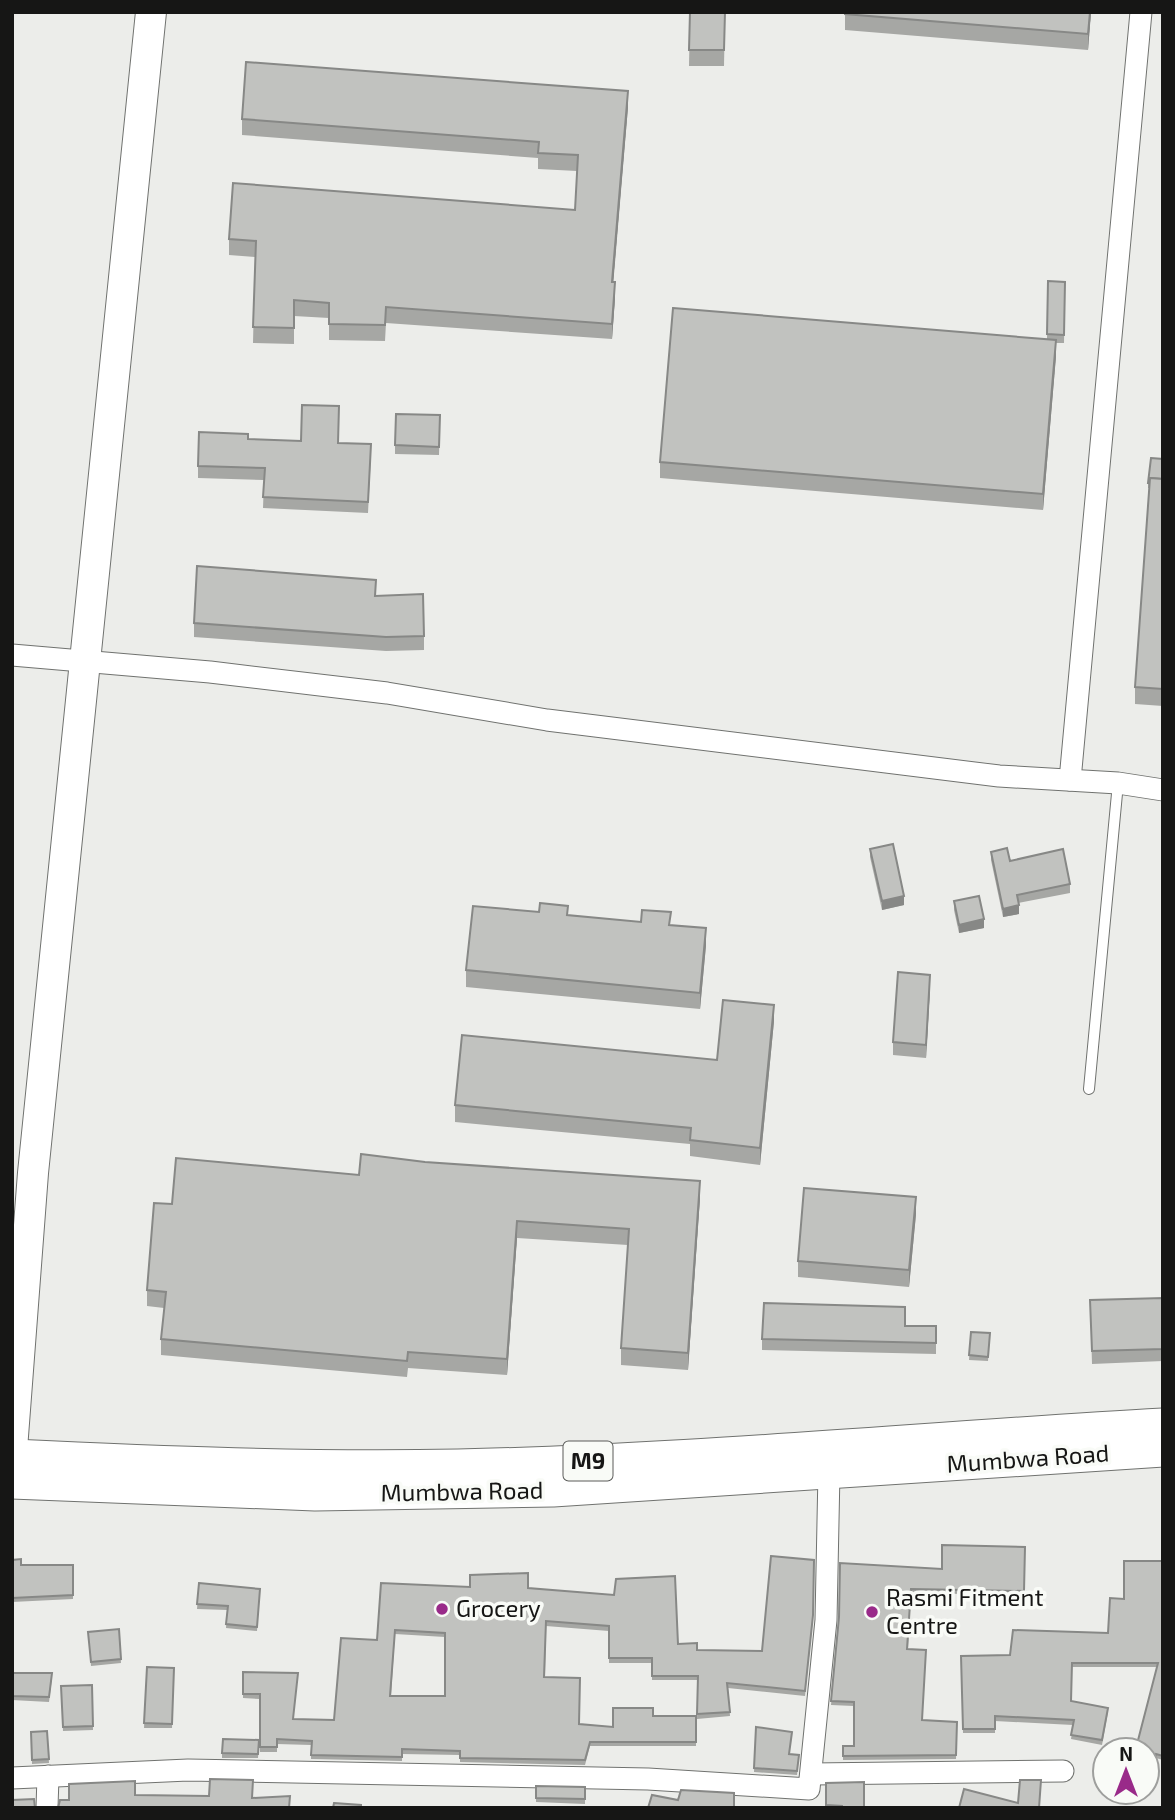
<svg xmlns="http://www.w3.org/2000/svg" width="1175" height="1820" font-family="'Exo 2',sans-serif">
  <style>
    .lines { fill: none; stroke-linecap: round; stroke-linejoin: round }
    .lane-casing { stroke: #70726f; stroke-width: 12 }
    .street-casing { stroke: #70726f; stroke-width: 23 }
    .secondary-casing { stroke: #70726f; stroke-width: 32 }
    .primary-casing { stroke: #70726f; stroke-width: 35 }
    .lane { stroke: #fff; stroke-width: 10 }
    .street { stroke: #fff; stroke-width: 21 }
    .secondary { stroke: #fff; stroke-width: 30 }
    .primary { stroke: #fff; stroke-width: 33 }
    .wall { fill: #a6a7a4; fill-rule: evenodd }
    .shaded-wall { fill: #878886 }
    .building { fill: #c1c2bf; stroke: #878886; stroke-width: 2; fill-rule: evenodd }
    .poi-dot { fill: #992a89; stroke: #f9fbf7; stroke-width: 2.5 }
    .labels { text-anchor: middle; stroke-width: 7; stroke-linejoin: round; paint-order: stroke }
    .shield { fill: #f9fbf7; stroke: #5a5b59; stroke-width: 2 }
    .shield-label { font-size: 23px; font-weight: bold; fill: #161615 }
    .street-label { font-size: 24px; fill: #161615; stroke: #f9fbf7 }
    .poi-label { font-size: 24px; fill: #161615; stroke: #f9fbf7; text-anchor: start }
  </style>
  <rect width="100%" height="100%" fill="#ecedea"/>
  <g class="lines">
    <defs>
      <polyline id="lane" points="1089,1089 1118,783"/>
      <g id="street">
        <polyline points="12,655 210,672 387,693 547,720 999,776 1118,783 1163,790"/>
        <polyline points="1070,780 1141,12"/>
        <polyline points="812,1774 1063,1771"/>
        <polyline points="12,1778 188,1770 648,1779 809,1789 826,1620 829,1472"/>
        <polyline points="47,1808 48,1776"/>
      </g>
      <polyline id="secondary" points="12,1449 33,1173 151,12"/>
      <g id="primary">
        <path d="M 12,1456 C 161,1463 309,1469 458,1466 C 693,1461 928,1438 1163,1425"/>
        <polyline points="12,1482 315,1494 553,1490 1163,1450"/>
      </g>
    </defs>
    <use href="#lane" class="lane-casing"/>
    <use href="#street" class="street-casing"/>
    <use href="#secondary" class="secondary-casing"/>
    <use href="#primary" class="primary-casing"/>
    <use href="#lane" class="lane"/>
    <use href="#street" class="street"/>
    <use href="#secondary" class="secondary"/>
    <use href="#primary" class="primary"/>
  </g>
  <g class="wall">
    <polygon points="690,12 725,12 724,66 689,66"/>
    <polygon points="845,12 1091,12 1088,50 845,30"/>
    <polygon points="628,107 613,282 615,298 612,339 386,323 385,341 329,340 329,318 294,316 294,344 253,343 255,257 229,255 229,239 575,210 577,171 538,169 538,158 242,135 242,119"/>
    <polygon points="1048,281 1065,282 1064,343 1056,343 1056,356 1043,510 660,478 660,462 1047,339"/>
    <polygon points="440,415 439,455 395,454 395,445"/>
    <polygon points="248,439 338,443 371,455 368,513 263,508 264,480 198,478 198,466"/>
    <polygon points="1163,459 1163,706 1135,704 1135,687 1149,488 1148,488 1148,483"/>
    <polygon points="376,596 424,636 424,650 386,651 194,637 194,623"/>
    <polygon points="870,849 904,905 882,910 870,857"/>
    <polygon points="991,852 1010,861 1070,884 1070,893 1018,903 1019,914 1003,917 991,860"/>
    <polygon points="954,901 984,928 959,933 954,910"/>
    <polygon points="568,915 671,925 706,945 700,1009 466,987 466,970"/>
    <polygon points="930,988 926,1058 893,1055 893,1042"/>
    <polygon points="774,1021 760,1165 690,1156 690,1144 455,1122 455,1105 717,1060"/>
    <polygon points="359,1175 700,1198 688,1370 621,1365 621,1348 628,1245 517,1238 507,1375 408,1368 407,1377 161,1355 161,1339 164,1308 147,1306 147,1290 172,1204"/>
    <polygon points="916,1214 909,1287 798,1277 798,1261"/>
    <polygon points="1163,1298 1163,1361 1092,1364 1090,1300"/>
    <polygon points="905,1326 936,1326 936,1354 762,1350 762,1339"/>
    <polygon points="971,1332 990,1333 988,1361 969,1360"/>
    <polygon points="1025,1547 1024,1595 911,1593 908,1649 922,1720 957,1722 956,1759 843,1760 843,1746 854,1746 854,1706 831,1705 839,1617 942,1569"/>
    <polygon points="12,1560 21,1565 73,1565 73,1599 12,1602"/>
    <polygon points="1163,1561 1163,1760 1156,1758 1151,1776 1147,1775 1147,1750 1136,1748 1157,1667 1072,1667 1071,1701 1108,1712 1102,1745 1071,1739 1073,1725 995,1721 995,1733 963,1733 961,1656 1010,1655 1108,1633 1124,1599"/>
    <polygon points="199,1583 260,1589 257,1631 226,1628 227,1610 197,1609"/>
    <path d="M 470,1587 L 528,1588 L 697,1650 L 762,1651 L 813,1619 L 805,1696 L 728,1688 L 730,1716 L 697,1719 L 698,1680 L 652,1680 L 652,1663 L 609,1663 L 609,1631 L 546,1626 L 545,1677 L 579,1724 L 613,1727 L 653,1716 L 696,1716 L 696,1746 L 590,1746 L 585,1765 L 460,1762 L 460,1755 L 402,1754 L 402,1761 L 311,1759 L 311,1745 L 277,1744 L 277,1752 L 260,1752 L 260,1699 L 243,1698 L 243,1672 L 293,1719 L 334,1720 L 377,1640 ZM 395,1634 L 445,1637 L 445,1696 L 391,1696 Z"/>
    <polygon points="119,1629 121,1663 91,1666 88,1632"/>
    <polygon points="147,1667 174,1668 172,1728 144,1728"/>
    <polygon points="12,1673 52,1678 49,1702 12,1700"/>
    <polygon points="92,1685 93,1730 63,1731 61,1686"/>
    <polygon points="756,1727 789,1754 799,1755 797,1775 754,1772"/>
    <polygon points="47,1731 49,1763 32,1764 31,1732"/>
    <polygon points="259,1740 258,1758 222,1758 222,1753"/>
    <polygon points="826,1783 864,1808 826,1808"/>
    <polygon points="536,1786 585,1787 585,1804 536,1802"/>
  </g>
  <g class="shaded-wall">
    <polygon points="1090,12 1091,12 1088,50 1088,34"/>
    <polygon points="628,91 628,107 612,298 612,282"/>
    <polygon points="615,282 615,298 612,339 612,324"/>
    <polygon points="1056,340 1056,356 1043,510 1043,494"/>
    <polygon points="904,896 904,905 882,910 882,901"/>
    <polygon points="1019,905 1019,914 1003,917 1003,909"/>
    <polygon points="984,919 984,928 959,933 959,925"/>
    <polygon points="706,928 706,945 700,1009 700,993"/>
    <polygon points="930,975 930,988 926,1058 926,1045"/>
    <polygon points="774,1005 774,1021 760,1165 760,1148"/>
    <polygon points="700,1181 700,1198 688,1370 688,1353"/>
    <polygon points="916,1197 916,1214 909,1287 909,1270"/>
    <polygon points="517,1221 517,1238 507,1375 507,1359"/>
  </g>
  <g class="building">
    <polygon points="690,12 725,12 724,50 689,50"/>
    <polygon points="845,12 1090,12 1088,34 845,14"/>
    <polygon points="246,62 628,91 612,282 615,282 612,324 386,307 385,325 329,324 329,303 294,300 294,328 253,327 256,241 229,239 233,183 575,210 578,155 538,153 539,142 242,119"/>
    <polygon points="1048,281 1065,282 1064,335 1047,334"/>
    <polygon points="673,308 1056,340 1043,494 660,462"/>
    <polygon points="302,405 339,406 338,443 371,444 368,502 263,497 265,468 198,466 199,432 248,434 248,439 301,441"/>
    <polygon points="396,414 440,415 439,447 395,445"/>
    <polygon points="1151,458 1163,459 1163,479 1150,478 1150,483 1148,483"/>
    <polygon points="1150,478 1163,479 1163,689 1135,687"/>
    <polygon points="197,566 376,580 375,596 423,594 424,636 386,637 194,623"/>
    <polygon points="893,844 904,896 882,901 870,849"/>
    <polygon points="1007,848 1010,861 1063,849 1070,884 1017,895 1019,905 1003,909 991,852"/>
    <polygon points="979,896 984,919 959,925 954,901"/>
    <polygon points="540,903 568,906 567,915 641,922 642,910 671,912 669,925 706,928 700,993 466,970 473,906 539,912"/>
    <polygon points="898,972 930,975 926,1045 893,1042"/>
    <polygon points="723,1000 774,1005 760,1148 690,1140 691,1128 455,1105 462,1035 717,1060"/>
    <polygon points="361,1154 425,1162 700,1181 688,1353 621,1348 629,1229 517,1221 507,1359 408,1352 407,1361 161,1339 166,1292 147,1290 154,1203 172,1204 176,1158 359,1175"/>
    <polygon points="804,1188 916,1197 909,1270 798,1261"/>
    <polygon points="1163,1298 1163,1349 1092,1351 1090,1300"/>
    <polygon points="764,1303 905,1307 905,1326 936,1326 936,1343 762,1339"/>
    <polygon points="971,1332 990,1333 988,1357 969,1355"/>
    <polygon points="942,1545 1025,1547 1024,1591 911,1589 907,1649 926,1650 922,1720 957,1722 956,1755 843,1756 843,1746 854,1746 854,1702 831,1701 839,1617 840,1563 942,1569"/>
    <path d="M 771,1556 L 814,1560 L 813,1615 L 805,1691 L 727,1683 L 730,1712 L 697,1714 L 698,1676 L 652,1676 L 652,1658 L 609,1658 L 609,1626 L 546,1621 L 544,1677 L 580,1678 L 579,1724 L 613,1727 L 613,1708 L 653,1708 L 653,1716 L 696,1716 L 696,1742 L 590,1742 L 585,1760 L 460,1758 L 460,1751 L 402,1749 L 402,1757 L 311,1755 L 312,1741 L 277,1739 L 277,1747 L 260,1747 L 260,1694 L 243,1694 L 243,1672 L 298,1673 L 293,1719 L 334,1720 L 341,1638 L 377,1640 L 381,1583 L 470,1587 L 470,1575 L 528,1573 L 528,1588 L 614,1595 L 616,1579 L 675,1576 L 678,1644 L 697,1643 L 697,1650 L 762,1651 ZM 395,1630 L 445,1633 L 445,1696 L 390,1696 Z"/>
    <polygon points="21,1559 21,1565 73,1565 73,1595 12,1598 12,1560"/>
    <polygon points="1124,1561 1163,1561 1163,1756 1156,1754 1151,1772 1147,1771 1147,1750 1128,1750 1129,1746 1136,1748 1158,1663 1072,1663 1071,1701 1108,1708 1102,1740 1071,1735 1074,1720 995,1716 995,1729 963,1729 961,1656 1010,1655 1013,1630 1108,1633 1110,1598 1124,1599"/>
    <polygon points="199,1583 260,1589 257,1627 226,1624 228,1606 197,1604"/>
    <polygon points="119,1629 121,1659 91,1662 88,1632"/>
    <polygon points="147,1667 174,1668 172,1724 144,1723"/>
    <polygon points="12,1673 52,1673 49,1697 12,1696"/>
    <polygon points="92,1685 93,1726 63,1727 61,1686"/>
    <polygon points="756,1727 792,1732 789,1754 799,1755 797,1771 754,1768"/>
    <polygon points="47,1731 49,1759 32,1760 31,1732"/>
    <polygon points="223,1739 259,1740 258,1754 222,1753"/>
    <polygon points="210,1779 253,1780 252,1798 290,1796 289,1808 58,1808 60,1800 69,1800 69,1784 135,1781 135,1795 209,1796"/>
    <polygon points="1020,1780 1041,1780 1039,1808 959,1808 964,1789 1018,1803"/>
    <polygon points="864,1782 864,1808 842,1808 842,1806 826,1805 826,1783"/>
    <polygon points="536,1786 585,1787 585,1799 536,1798"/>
    <polygon points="681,1790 734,1793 734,1808 648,1808 652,1795 678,1800"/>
    <polygon points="34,1799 35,1808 12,1808 12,1800"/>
    <polygon points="334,1803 361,1805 361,1808 333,1808"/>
  </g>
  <g class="poi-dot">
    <circle cx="442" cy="1609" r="7"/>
    <circle cx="872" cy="1612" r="7"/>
  </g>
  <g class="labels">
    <rect class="shield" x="563.5" y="1441.5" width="49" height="39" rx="5"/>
    <g class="shield-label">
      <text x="588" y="1469">M9</text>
    </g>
    <g class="street-label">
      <text transform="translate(1028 1459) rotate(-4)" y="8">Mumbwa Road</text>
      <text transform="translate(462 1492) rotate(-1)" y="8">Mumbwa Road</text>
    </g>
    <g class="poi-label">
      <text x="886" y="1606">Rasmi Fitment<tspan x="886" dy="28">Centre</tspan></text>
      <text x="456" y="1617">Grocery</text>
    </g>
  </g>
  <rect width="1175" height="1820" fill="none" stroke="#161615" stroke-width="28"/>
  <g transform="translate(1126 1771)"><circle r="33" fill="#f9fbf7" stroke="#9e9f9d" stroke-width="2"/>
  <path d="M0-5L12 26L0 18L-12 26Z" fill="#992a89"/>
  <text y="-10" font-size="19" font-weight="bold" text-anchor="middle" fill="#161615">N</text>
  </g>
</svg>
